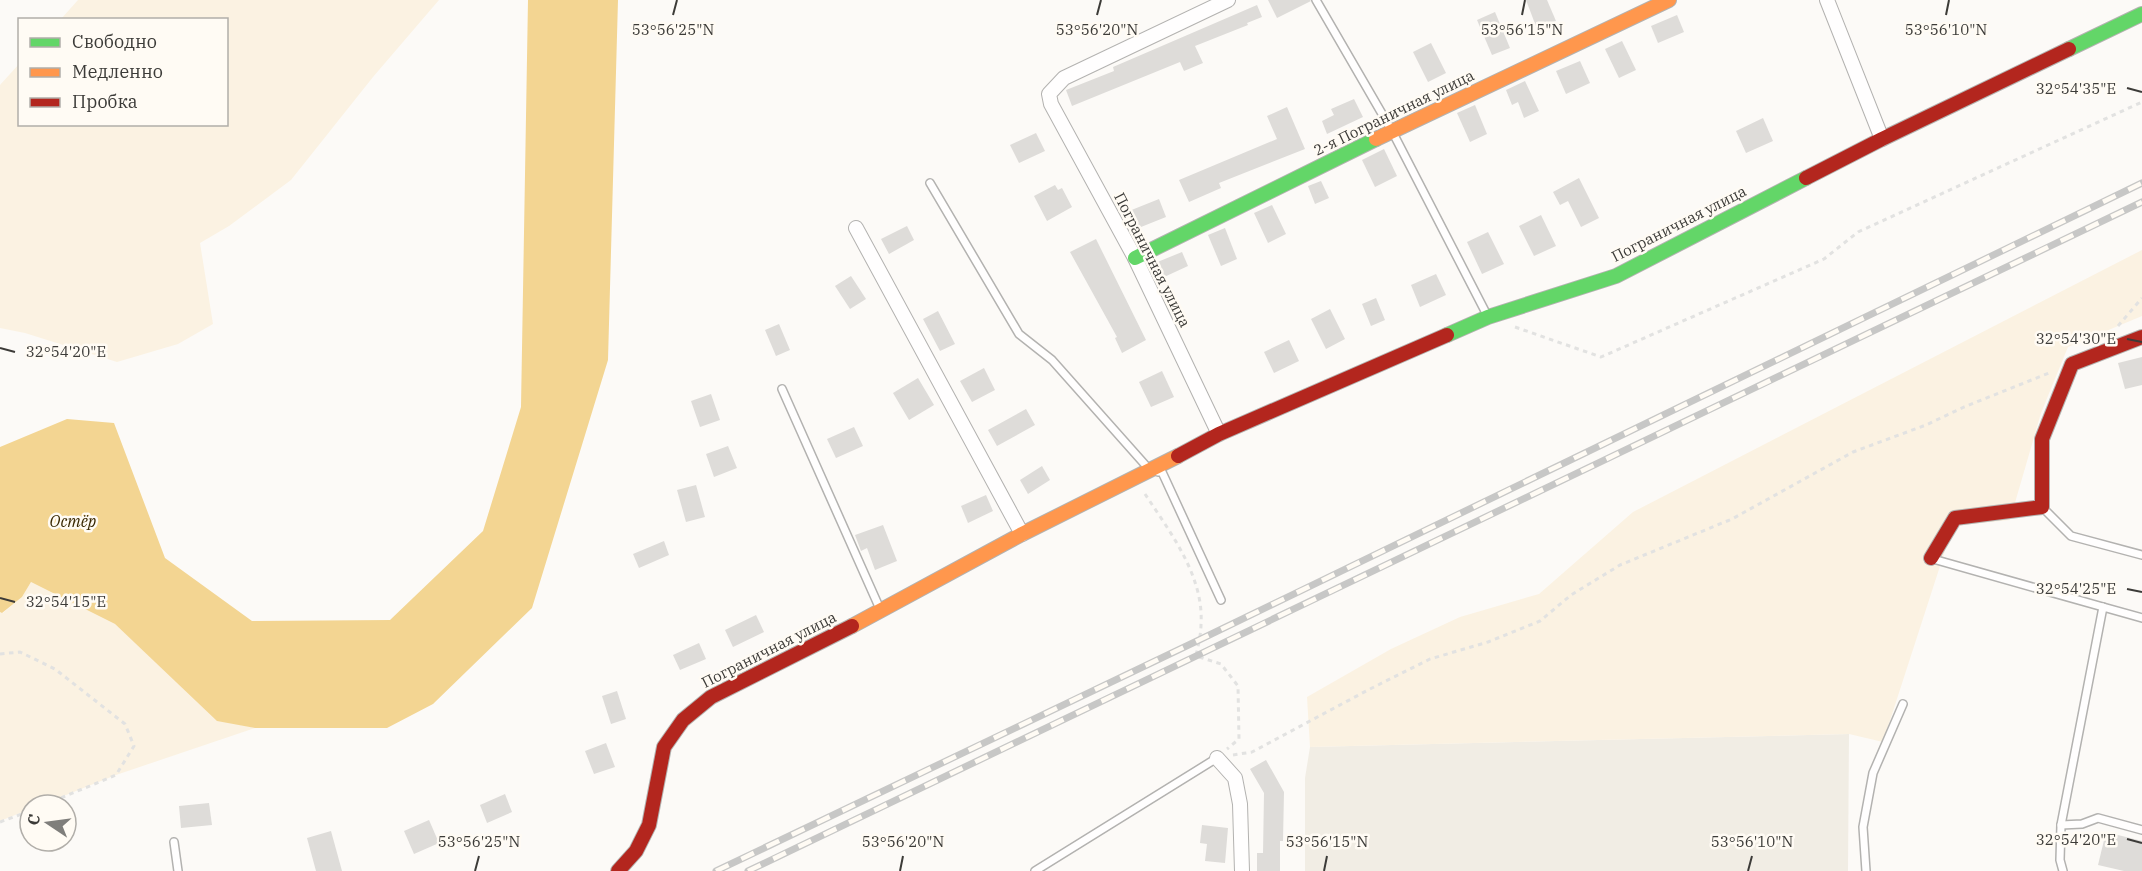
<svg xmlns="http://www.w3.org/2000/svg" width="2142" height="871" font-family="'IBM Plex Serif',serif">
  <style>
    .built { fill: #f1ede4 }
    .green { fill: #fbf2e2 }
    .water { fill: #f3d592 }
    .building { fill: #dedcd9 }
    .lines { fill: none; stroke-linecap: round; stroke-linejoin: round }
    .lane-casing { stroke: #b3b2b0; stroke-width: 10 }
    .street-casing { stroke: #b3b2b0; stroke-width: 16 }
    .fast-casing { stroke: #b3b2b0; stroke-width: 16 }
    .slow-casing { stroke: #b3b2b0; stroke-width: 16 }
    .jam-casing { stroke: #b3b2b0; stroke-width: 16 }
    .path { stroke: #e2e2e1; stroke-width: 3; stroke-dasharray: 4.5 4.5; stroke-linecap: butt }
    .lane { stroke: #fffefe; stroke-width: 7 }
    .street { stroke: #fffefe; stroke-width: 14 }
    .fast { stroke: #63d668; stroke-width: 14 }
    .slow { stroke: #ff974d; stroke-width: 14 }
    .jam { stroke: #b3261e; stroke-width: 14 }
    .rail-casing { stroke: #c7c7c6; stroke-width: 7 }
    .rail { stroke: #fffbf4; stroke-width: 4.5; stroke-dasharray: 14; stroke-linecap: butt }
    .ticks { fill: none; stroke: #3c3b38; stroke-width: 2 }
    .labels { text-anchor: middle; stroke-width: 5; stroke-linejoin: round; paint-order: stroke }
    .street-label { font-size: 15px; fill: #3c3b38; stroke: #fffbf4 }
    .water-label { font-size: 16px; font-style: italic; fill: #382700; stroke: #fffbf4 }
    .ticks-label { font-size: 15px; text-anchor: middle; fill: #3c3b38; stroke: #fffbf4; stroke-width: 5; stroke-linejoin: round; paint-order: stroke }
  </style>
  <rect width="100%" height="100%" fill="#fcfaf7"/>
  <polygon class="built" points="1849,734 1848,871 1305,871 1305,778 1310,747"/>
  <g class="green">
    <polygon points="78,0 439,0 373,77 291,180 229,226 200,243 213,324 178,344 117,362 25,333 0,328 0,85 19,64 20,124 226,124 226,20 61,19"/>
    <polygon points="2142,250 2142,316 2068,347 2041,413 2010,520 1953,526 1883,742 1849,734 1310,747 1307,697 1391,649 1460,617 1539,594 1633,512"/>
    <polygon points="31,582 115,624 217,720 255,728 116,775 41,805 30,805 30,809 0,821 0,612 3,613 22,597"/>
  </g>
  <polygon class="water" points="528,0 618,0 608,360 532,608 433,704 387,728 255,728 217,721 115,624 31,582 22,597 2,613 0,612 0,447 67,419 114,423 165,558 252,621 390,620 483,531 521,407"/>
  <g class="building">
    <polygon points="1268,0 1310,0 1311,1 1277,18"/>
    <polygon points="1526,0 1547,0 1556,21 1537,29"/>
    <polygon points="1257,5 1262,17 1247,23 1248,25 1195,46 1203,63 1184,71 1180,62 1072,106 1066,90 1114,71 1113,67"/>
    <polygon points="1495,12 1510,48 1492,55 1477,20"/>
    <polygon points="1677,15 1684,32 1658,43 1651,26"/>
    <polygon points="1622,41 1636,70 1619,78 1605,49"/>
    <polygon points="1431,43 1446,73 1428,82 1413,52"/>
    <polygon points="1580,61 1590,83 1566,94 1556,71"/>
    <polygon points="1525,81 1539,111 1524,118 1518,102 1512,105 1506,90"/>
    <polygon points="1354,99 1363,117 1327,134 1322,121 1334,115 1331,109"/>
    <polygon points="1475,105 1487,134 1470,142 1457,113"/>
    <polygon points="1287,107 1305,149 1219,183 1221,188 1189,202 1179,180 1277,139 1267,116"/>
    <polygon points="1763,118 1773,141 1746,153 1736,131"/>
    <polygon points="1036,133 1045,151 1019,163 1010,145"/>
    <polygon points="1384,149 1397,176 1375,187 1362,160"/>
    <polygon points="1579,178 1599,218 1581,227 1568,201 1560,205 1553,192"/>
    <polygon points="1321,181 1329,198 1315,204 1308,186"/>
    <polygon points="1055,185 1058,190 1062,188 1072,207 1047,221 1034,196"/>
    <polygon points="1159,199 1166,217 1136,229 1129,211"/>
    <polygon points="1272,205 1286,234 1268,243 1254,213"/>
    <polygon points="1541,215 1556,246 1534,256 1519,226"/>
    <polygon points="907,226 914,240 889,254 881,239"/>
    <polygon points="1225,228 1237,259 1221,266 1208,235"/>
    <polygon points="1488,232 1504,264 1482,274 1467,242"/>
    <polygon points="1096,239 1146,340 1122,353 1115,338 1117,337 1070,252"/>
    <polygon points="1182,252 1188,266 1162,278 1155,263"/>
    <polygon points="1436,274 1446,295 1420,307 1411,285"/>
    <polygon points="851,276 866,299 850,309 835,286"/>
    <polygon points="1376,298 1385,320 1371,326 1362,304"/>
    <polygon points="1330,309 1345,339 1326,349 1311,319"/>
    <polygon points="938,311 955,344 940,351 923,319"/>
    <polygon points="779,324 790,350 776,356 765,330"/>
    <polygon points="1289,340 1299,361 1274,373 1264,352"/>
    <polygon points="2142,357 2142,385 2125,389 2118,363"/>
    <polygon points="984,368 995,390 972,402 960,381"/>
    <polygon points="1162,371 1174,397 1151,407 1139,382"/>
    <polygon points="918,378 934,405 909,420 893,393"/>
    <polygon points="711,394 720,420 700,427 691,401"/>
    <polygon points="1026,409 1035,425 997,446 988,430"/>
    <polygon points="854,427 863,446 836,458 827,439"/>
    <polygon points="728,446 737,468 714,477 706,454"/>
    <polygon points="1042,466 1050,480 1028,494 1020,480"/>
    <polygon points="696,485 705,517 686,522 677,490"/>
    <polygon points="986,495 993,511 968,523 961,506"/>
    <polygon points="883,525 897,561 875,570 867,548 861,551 855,535"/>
    <polygon points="664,541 669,555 639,568 633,554"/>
    <polygon points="756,615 764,632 733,647 725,630"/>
    <polygon points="699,643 706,659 680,670 673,655"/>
    <polygon points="617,691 626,719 611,724 602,696"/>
    <polygon points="606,743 615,767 594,774 585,751"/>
    <polygon points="1266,760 1284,792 1283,841 1280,841 1280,871 1257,871 1257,853 1263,853 1264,793 1250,769"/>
    <polygon points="505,794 512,812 487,823 480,805"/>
    <polygon points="209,803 212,825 181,828 179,806"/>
    <polygon points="429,820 439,843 414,854 404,831"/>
    <polygon points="1202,825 1228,828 1225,863 1205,861 1207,844 1200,843"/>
    <polygon points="331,831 342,871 316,871 307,838"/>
    <polygon points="2106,832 2142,841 2142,871 2124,871 2098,865"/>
  </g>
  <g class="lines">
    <defs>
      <g id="lane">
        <polyline points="1316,0 1392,131 1487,315"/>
        <polyline points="930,183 1019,334 1052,360 1148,468"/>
        <polyline points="782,389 880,609"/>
        <polyline points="1158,472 1162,472 1221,600"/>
        <polyline points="2044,509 2071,536 2142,555"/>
        <polyline points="1933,559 2103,607"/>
        <polyline points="2061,825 2082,824 2098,818 2142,830"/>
        <polyline points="174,842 178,871"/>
        <polyline points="1035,871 1217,758"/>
        <polyline points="1866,871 1863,827 1873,773 1903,704"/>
        <polyline points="2063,871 2060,860 2061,825 2103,607 2142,618"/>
      </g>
      <g id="street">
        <polyline points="1827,0 1882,139"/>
        <polyline points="856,228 1022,534"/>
        <polyline points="1219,434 1135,258 1051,104 1049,94 1064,78 1228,0"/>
        <polyline points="1217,758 1235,778 1240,804 1242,871"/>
      </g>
      <g id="fast">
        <polyline points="2069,49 2142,14"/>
        <polyline points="1135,258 1376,139"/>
        <polyline points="1447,335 1488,317 1616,276 1806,178"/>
      </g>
      <g id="slow">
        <polyline points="1376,139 1669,0"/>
        <polyline points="852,626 1022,534 1178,456"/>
      </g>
      <g id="jam">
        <polyline points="1806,178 1882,139 2069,49"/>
        <polyline points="1178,456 1219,434 1447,335"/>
        <polyline points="1931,558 1955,518 2042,507 2042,439 2072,364 2142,337"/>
        <polyline points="618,871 636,851 649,825 664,747 683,720 711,697 852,626"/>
      </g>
    </defs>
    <use href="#lane" class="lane-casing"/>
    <use href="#street" class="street-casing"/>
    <use href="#fast" class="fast-casing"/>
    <use href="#slow" class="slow-casing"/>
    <use href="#jam" class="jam-casing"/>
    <g class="path">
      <polyline points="2118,326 2142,298"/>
      <polyline points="1515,327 1601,357 1824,259 1858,232 2142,102"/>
      <path d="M 1145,494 C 1170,532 1204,576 1201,624 C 1201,635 1198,646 1196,656 L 1221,664 L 1238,686 L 1239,739 L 1227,749"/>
      <polyline points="0,654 20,652 55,669 125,724 134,746 116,775 44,805"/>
      <polyline points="1233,755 1252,752 1368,690 1430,659 1488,642 1540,621 1571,595 1620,565 1732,519 1853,452 1926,425 1964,407 2049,373"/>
      <polyline points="0,822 30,811"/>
    </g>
    <use href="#lane" class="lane"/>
    <use href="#street" class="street"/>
    <use href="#fast" class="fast"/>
    <use href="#slow" class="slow"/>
    <use href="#jam" class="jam"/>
    <defs>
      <g id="rail">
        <polyline points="716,871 1199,640 2142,183"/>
        <polyline points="748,871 2142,202"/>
      </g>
    </defs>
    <use href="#rail" class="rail-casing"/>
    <use href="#rail" class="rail"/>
  </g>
  <path class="ticks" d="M 673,15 L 677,0M 1097,15 L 1101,0M 1522,15 L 1525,0M 1946,15 L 1949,0M 2127,88 L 2142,92M 2127,339 L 2142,342M 0,348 L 15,352M 2127,589 L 2142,592M 0,598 L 15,602M 2127,839 L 2142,843M 475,871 L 479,856M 900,871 L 903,856M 1324,871 L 1327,856M 1748,871 L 1752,856"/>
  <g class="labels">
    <g class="street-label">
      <text transform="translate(1394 113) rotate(-26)" y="5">2-я Пограничная улица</text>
      <text transform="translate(1679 224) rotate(-27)" y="5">Пограничная улица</text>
      <text transform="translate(1152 260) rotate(63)" y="5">Пограничная улица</text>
      <text transform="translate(769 650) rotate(-27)" y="5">Пограничная улица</text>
    </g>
    <g class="water-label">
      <text x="73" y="527">Остёр</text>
    </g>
  </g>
  <g class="ticks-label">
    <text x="1097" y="35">53°56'20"N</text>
    <text x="1522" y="35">53°56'15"N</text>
    <text x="1946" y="35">53°56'10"N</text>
    <text x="673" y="35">53°56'25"N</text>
    <text x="2076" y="94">32°54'35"E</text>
    <text x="2076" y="344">32°54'30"E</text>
    <text x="66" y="357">32°54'20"E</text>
    <text x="2076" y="594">32°54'25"E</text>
    <text x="66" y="607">32°54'15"E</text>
    <text x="2076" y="845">32°54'20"E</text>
    <text x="479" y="847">53°56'25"N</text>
    <text x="903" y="847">53°56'20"N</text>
    <text x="1327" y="847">53°56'15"N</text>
    <text x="1752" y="847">53°56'10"N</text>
  </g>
  <rect x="18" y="18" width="210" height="108" fill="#fffbf4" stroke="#b1aea9" stroke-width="1.5"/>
  <rect x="30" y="38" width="30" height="9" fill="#63d668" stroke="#b1aea9" stroke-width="1.5"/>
  <text x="72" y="48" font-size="18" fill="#3c3b38">Свободно</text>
  <rect x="30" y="68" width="30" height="9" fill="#ff974d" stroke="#b1aea9" stroke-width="1.5"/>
  <text x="72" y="78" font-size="18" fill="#3c3b38">Медленно</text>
  <rect x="30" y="98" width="30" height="9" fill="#b3261e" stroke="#b1aea9" stroke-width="1.5"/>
  <text x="72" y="108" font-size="18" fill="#3c3b38">Пробка</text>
  <g transform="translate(48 823) rotate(283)"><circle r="28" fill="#fffbf4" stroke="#b1aea9" stroke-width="1.5"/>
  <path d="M0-4.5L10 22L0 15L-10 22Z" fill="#7f7e7b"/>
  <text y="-9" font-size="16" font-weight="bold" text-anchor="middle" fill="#3c3b38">С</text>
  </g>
</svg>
